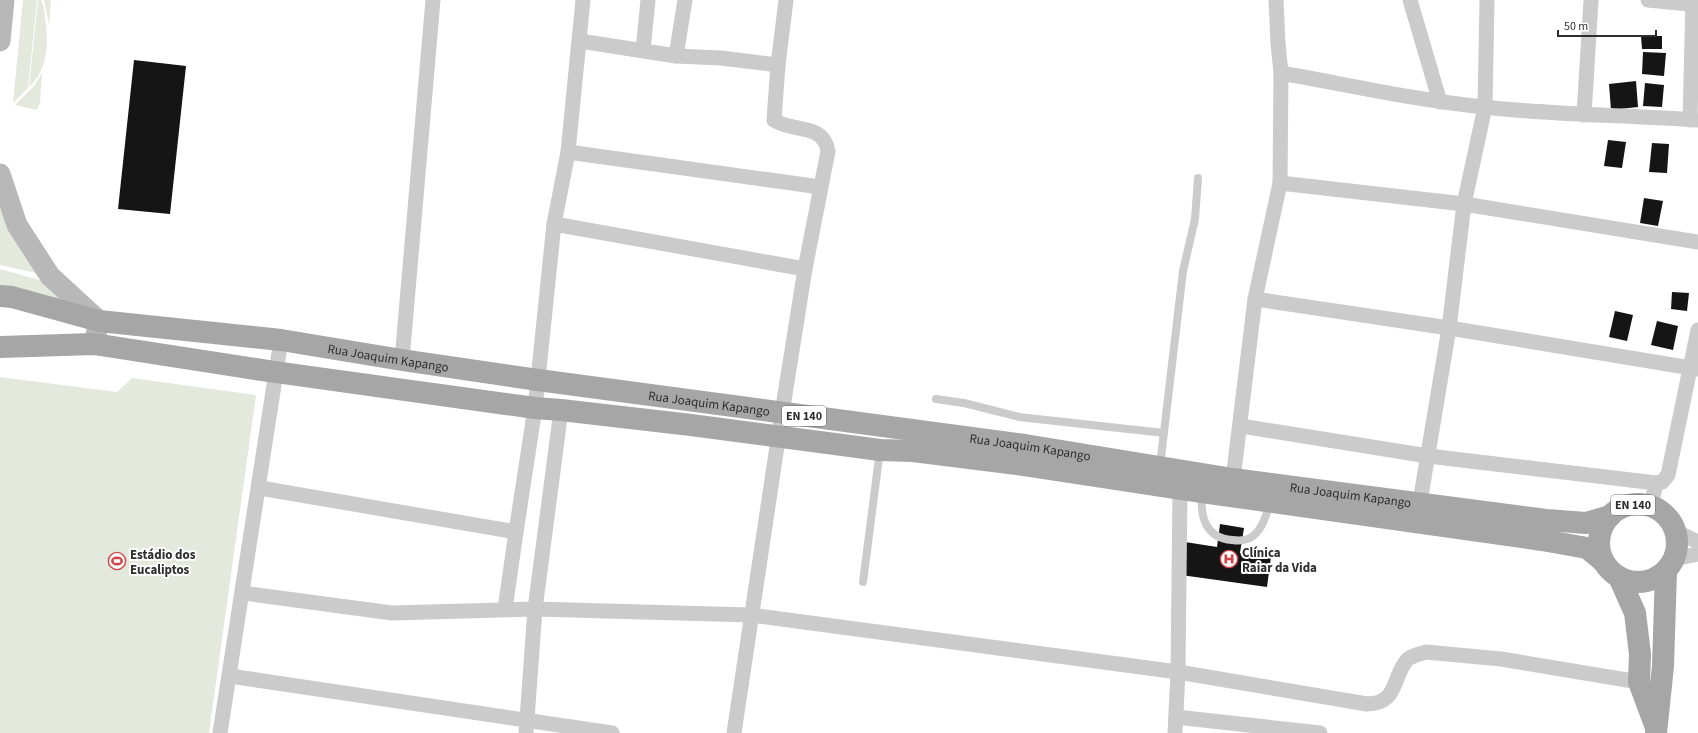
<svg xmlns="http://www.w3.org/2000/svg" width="1698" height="733" font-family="'Source Sans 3',sans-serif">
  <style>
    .green { fill: #e3eadd }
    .building { fill: #151515 }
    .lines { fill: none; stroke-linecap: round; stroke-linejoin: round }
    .lane { stroke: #cbcbcb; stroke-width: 8 }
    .street { stroke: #cbcbcb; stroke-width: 15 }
    .secondary { stroke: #b8b8b8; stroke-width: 21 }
    .primary { stroke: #a6a6a6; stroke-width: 22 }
    .labels { text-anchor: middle; stroke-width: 4; stroke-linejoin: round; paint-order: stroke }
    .shield { fill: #fff; stroke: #6d6d6d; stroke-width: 1 }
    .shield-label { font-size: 12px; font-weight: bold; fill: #2e2e2e }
    .street-label { font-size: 13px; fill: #2e2e2e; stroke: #fff }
    .poi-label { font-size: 13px; font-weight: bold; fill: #2e2e2e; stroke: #fff; text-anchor: start }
  </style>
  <rect width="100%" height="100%" fill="#fff"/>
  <g class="green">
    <polygon points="23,0 37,0 28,88 13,103"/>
    <path d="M 38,0 L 41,0 L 43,4 C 48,32 52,66 29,87 Z"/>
    <polygon points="44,0 51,0 49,25"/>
    <polygon points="42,73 40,102 37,110 15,105 35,85"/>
    <polygon points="0,208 28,256 44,275 0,265"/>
    <polygon points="0,269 47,282 71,304 0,287"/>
    <polygon points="0,377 117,392 132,378 256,395 209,733 0,733"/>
  </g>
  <g class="building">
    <polygon points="1641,36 1662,36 1662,49 1642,49"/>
    <polygon points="1643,52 1666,53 1664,76 1642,74"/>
    <polygon points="134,60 186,66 170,214 118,209"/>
    <polygon points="1636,81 1638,107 1611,110 1609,84"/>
    <polygon points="1645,83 1664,85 1662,107 1643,106"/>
    <polygon points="1608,140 1626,142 1622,168 1604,166"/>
    <polygon points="1652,143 1669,144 1667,173 1649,172"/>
    <polygon points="1644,198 1663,201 1658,226 1640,223"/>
    <polygon points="1672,292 1689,293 1687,311 1671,309"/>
    <polygon points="1615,311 1633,315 1627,341 1609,337"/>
    <polygon points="1657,321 1678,326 1673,350 1651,345"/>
    <polygon points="1220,524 1244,528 1240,553 1271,557 1267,587 1181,575 1185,542 1217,547"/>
  </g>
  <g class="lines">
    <g class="lane">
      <polyline points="936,399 964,403 1019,417 1164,433"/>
      <polyline points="1160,466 1183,271 1195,219 1198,178"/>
      <path d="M 1202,493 C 1200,516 1205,538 1232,540 C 1239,541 1247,541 1253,536 C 1263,528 1266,515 1270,503"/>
      <polyline points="863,582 880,450"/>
    </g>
    <g class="street">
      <polyline points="1410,0 1440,102"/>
      <polyline points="1648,0 1698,5"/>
      <path d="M 580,41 L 676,56 L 721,58 L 778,65 L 774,120 C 792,133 823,122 828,151 L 805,269 L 782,413 L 734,733"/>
      <polyline points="643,50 648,0"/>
      <polyline points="676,56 685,0"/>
      <polyline points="778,65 786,0"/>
      <path d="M 1281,73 C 1349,85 1416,100 1484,107 C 1555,115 1627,115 1698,120"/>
      <polyline points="1584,115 1591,0"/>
      <polyline points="1690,120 1693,0"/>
      <polyline points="568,152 820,187"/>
      <polyline points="1280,183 1464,204 1698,242"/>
      <polyline points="554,224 805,269"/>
      <polyline points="1255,299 1449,328 1698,369"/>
      <polyline points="402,360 433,0"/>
      <polyline points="1241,426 1428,456 1656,483 1662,482 1668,475 1698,330"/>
      <polyline points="1233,479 1255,299 1280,183 1281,73 1278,43 1276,0"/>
      <polyline points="260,488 516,532 535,408 554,224 568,152 583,0"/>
      <polyline points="1420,502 1449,328 1464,204 1485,107 1487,0"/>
      <polyline points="1651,506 1656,483"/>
      <polyline points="1675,531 1698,542"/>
      <polyline points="1674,559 1698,554"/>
      <path d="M 243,593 L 392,613 L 535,609 L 751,615 L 1178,672 L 1367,704 C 1399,704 1392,675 1408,659 C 1413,655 1420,654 1426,652 L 1501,659 L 1639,682"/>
      <polyline points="505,609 516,532"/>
      <polyline points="230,676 612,733"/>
      <polyline points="1176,717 1320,733"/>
      <polyline points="220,733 281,340"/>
      <polyline points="526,733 535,609 561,410"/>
      <polyline points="1175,733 1178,672 1180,488"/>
    </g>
    <g class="secondary">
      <polyline points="0,41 4,0"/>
      <polyline points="0,174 17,225 50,276 99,321 94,344"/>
    </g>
    <g class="primary">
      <path id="s1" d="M 0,296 L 12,297 L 99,321 L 281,340 L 402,360 L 538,380 L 1025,445 L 1233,479 L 1546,520 L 1586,523 L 1610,516"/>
      <polyline points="0,347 94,344 275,372 535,408 561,410 691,425 880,450 913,451 1017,464 1202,492 1542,540 1587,548 1604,562"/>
      <circle cx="1638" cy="543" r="39"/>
      <polyline points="1619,577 1635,613 1640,654 1639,682 1655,725"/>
      <polyline points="1656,733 1663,666 1666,571"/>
    </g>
  </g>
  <defs>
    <symbol id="hospital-ring" viewBox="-11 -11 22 22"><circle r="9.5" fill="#fff" stroke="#d14449" stroke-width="1.5"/><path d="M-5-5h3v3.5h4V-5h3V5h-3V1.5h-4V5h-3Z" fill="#d14449"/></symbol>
    <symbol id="stadium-ring" viewBox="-11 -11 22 22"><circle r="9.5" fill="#fff" stroke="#d14449" stroke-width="1.5"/><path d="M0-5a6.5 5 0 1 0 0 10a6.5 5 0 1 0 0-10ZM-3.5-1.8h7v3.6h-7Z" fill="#d14449"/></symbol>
  </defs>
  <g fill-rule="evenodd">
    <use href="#hospital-ring" x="1219" y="549" width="20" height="20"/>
    <use href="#stadium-ring" x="107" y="551" width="20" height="20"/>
  </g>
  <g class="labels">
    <g class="shield">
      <rect x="782" y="406" width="44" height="20" rx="3"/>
      <rect x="1611" y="495" width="44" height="20" rx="3"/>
    </g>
    <g class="shield-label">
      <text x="804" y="420">EN 140</text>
      <text x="1633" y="509">EN 140</text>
    </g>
    <g class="street-label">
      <text dy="5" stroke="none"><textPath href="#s1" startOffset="394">Rua Joaquim Kapango</textPath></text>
      <text dy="5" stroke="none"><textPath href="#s1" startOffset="718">Rua Joaquim Kapango</textPath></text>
      <text dy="5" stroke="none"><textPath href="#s1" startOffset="1042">Rua Joaquim Kapango</textPath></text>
      <text dy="5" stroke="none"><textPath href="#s1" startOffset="1366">Rua Joaquim Kapango</textPath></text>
    </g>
    <g class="poi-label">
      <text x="1242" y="557">Clínica<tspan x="1242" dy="15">Raiar da Vida</tspan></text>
      <text x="130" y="559">Estádio dos<tspan x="130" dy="15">Eucaliptos</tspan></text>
    </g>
  </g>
  <path d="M1558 30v6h98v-6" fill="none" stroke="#2e2e2e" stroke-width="2"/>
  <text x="1564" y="30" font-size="12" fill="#2e2e2e" stroke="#ffffff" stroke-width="3" paint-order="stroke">50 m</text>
</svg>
